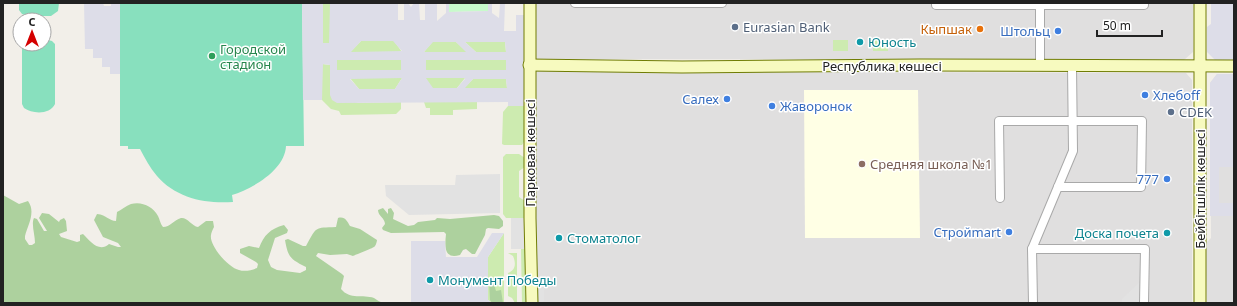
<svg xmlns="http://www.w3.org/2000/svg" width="1237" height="306" font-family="'Noto Sans',sans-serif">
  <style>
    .residential { fill: #e0dfdf }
    .education { fill: #ffffe5 }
    .grass { fill: #cdebb0 }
    .forest { fill: #add19e }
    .park { fill: #c8facc }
    .pitch { fill: #88e0be }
    .parking { fill: #e2e2e2 }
    .plaza { fill: #dddde8; fill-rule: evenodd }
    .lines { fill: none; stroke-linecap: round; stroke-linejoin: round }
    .street-casing { stroke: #a9a9a9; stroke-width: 10 }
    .secondary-casing { stroke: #707d05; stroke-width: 13 }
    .street { stroke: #fff; stroke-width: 8 }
    .secondary { stroke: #f7fabf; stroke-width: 11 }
    .service-dot { fill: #5c6f8a; stroke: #fff; stroke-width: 1.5 }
    .food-dot { fill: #e8710a; stroke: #fff; stroke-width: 1.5 }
    .shop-dot { fill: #3f7fe0; stroke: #fff; stroke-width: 1.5 }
    .culture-dot { fill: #0f9aa8; stroke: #fff; stroke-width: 1.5 }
    .leisure-dot { fill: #2e9e5b; stroke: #fff; stroke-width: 1.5 }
    .education-dot { fill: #8d6e63; stroke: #fff; stroke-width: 1.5 }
    .labels { text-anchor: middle; stroke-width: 3; stroke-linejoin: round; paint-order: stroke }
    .service-label { font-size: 13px; fill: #4e5e75; stroke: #fff; text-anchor: start }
    .food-label { font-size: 13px; fill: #c56008; stroke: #fff; text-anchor: end }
    .shop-label { font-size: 13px; fill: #366cbe; stroke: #fff; text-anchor: end }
    .culture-label { font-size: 13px; fill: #0d838f; stroke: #fff; text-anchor: start }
    .leisure-label { font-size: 13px; fill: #27864d; stroke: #fff; text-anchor: start }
    .street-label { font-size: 13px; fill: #222; stroke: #fff }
    .education-label { font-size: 13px; fill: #785e54; stroke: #fff; text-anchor: start }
  </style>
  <rect width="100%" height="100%" fill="#f2efe9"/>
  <g class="residential">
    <polygon points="536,3 1193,3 1193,52 1184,60 536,59"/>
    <polygon points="536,71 1186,73 1192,80 1192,303 536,303"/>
    <polygon points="1217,74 1234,74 1234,303 1207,303 1205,246 1207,242 1211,238 1210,83"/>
  </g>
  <polygon class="education" points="804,90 918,90 920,238 805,238"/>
  <g class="grass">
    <rect x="323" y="3" width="7" height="40"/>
    <rect x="833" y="40" width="15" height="11"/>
    <rect x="873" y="40" width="15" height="11"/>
    <polygon points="361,41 394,41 402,52 350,52"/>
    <polygon points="433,41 456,42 467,52 424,52"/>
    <polygon points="465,42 505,42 506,52 476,52"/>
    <rect x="337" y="60" width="64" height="10"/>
    <rect x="426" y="60" width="80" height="10"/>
    <polygon points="322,64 330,65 330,95 358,103 401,102 401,109 396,114 341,115 339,111 331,109 322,100"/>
    <polygon points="350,78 402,78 395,89 359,89"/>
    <polygon points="425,78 465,78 457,88 432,88"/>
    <polygon points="473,79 506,79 507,88 464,88"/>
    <polygon points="424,102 477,102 477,109 453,110 453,115 430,115 430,108 426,108"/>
    <polygon points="508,106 524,106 524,142 522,145 504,145 502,144 503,112"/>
    <polygon points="506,154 519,154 525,158 525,167 519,171 519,197 525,201 525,218 506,218 503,214 503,157"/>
    <polygon points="504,233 504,303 492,303 488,300 488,257"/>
    <polygon points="521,249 525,249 526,303 522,303"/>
    <path d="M 508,253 L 517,253 L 517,303 L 515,303 L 512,298 L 508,296 L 508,273 C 516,270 516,263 513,256 Z"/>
  </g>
  <g class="forest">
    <path d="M 3,195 L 19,204 L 28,201 C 36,212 28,225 25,236 L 25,239 L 29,245 L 32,245 L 35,243 C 35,235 31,224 34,218 L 37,219 L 44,231 L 47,231 L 39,218 L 42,213 L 49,214 L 59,222 L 60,220 L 64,218 L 66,221 L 67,231 L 59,234 L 61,237 L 77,242 L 80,241 L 80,235 L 83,234 C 90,241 99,253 109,244 L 118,247 L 121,247 L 118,243 L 103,237 L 94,220 L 97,214 C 107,215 109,221 116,221 L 117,212 C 121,210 126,206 131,204 C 141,201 153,206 158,216 C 160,220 160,223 163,227 C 170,227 174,220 181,218 C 187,217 192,226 198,227 L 206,221 L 213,221 L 214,227 C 213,229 211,233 211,235 C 209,246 229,268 239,270 C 245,272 252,270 257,268 L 258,264 L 256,262 L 240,253 L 240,249 L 249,246 L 259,248 C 264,235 270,229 284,225 L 288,230 L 287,233 L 275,238 L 268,260 L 271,267 L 277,270 L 300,273 L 306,270 L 306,267 C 290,259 288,257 285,240 L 288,239 L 303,246 L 306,246 C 317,226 314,228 336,227 L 338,218 C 345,216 347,221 350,226 L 360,229 L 377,240 C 377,241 376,245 375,246 C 374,248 357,254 353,256 L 347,254 L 330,255 L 318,253 L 316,256 L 342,274 L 344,276 L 341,289 C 350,300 363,294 374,298 C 377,300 380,302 383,303 L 3,303 Z"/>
    <path d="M 383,208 L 388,214 L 388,209 L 391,208 L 394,213 L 393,219 L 408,226 L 414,225 L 418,222 L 435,220 L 437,218 L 450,219 L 494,215 L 499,216 L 503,221 L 503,226 L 499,229 L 488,228 L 486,229 L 485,235 L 475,254 L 472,254 L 466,249 L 463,250 L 460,255 C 443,260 445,245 446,234 L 444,232 L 391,233 L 383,230 L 382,228 L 385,224 C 385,218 378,216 378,210 Z"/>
    <polygon points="489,281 493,281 496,291 501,290 503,303 492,303 490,300"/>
  </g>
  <polygon class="park" points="449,3 488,3 488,11 449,12"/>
  <g class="pitch">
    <polygon points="19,3 59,3 58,11 51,16 27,16 22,14 19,10"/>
    <path d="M 120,3 L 302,3 L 304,146 L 286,146 C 285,170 252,189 232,195 L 233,202 C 205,204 176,198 157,176 C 150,168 145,158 140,149 L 128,149 L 128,146 L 120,146 Z"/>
    <path d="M 44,39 L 52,41 L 55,44 L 55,104 C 50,115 32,114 24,108 L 22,104 L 22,47 L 23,44 L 44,44 Z"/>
  </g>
  <g class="parking">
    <polygon points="500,174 500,213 409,215 386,196 385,185 455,185 456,175"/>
    <rect x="511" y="218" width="14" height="31"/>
    <polygon points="536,276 544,281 544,301 541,303 536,303"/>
    <polygon points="1139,283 1139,303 1122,303 1122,299"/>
  </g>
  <g class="plaza">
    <polygon points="84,3 103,3 104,6 111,6 111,3 120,3 120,74 110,74 110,67 102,67 102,58 93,58 93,49 85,49"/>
    <path d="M 302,3 L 323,3 L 323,43 L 329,43 L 330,3 L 398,3 L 398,20 L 404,20 L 404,3 L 408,3 L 411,7 L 414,3 L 419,3 L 420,20 L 425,20 L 425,3 L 437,3 L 437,21 L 446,13 L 446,3 L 449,3 L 449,12 L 488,11 L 488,3 L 492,3 L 492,13 L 499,18 L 500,3 L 505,3 L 504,31 L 516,31 L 516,15 L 524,15 L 524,106 L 508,106 L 508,102 L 337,103 L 332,100 L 330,95 L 330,65 L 323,64 L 322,100 L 303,100 ZM 361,41 L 393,41 L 402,51 L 351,52 ZM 433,42 L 456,42 L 466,52 L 424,52 ZM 465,42 L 505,42 L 506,52 L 476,52 ZM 337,60 L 401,60 L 401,70 L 337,70 ZM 426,60 L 506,60 L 506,70 L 426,70 ZM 402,78 L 395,89 L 359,89 L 350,79 ZM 426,78 L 465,78 L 465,79 L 457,88 L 433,88 ZM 473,79 L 506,79 L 507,88 L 465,88 Z"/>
    <polygon points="1211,3 1234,3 1234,60 1215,60 1207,52 1207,27 1211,24"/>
    <polygon points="1217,74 1234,74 1234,167 1219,167 1219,203 1234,203 1234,216 1210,216 1210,83"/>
    <polygon points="492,233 504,233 488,257 488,300 492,303 411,303 411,241 445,241 446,257 477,257"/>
  </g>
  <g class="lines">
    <defs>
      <g id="street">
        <polyline points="575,3 722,3"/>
        <polyline points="936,3 936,5 1040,5 1040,66"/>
        <polyline points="1040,5 1144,5 1144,3"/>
        <polyline points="1000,198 999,121 1142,121 1141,187 1058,187"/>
        <polyline points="1032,249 1145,249 1144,303"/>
        <polyline points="1033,303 1032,249 1073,151 1072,66"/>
      </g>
      <g id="secondary">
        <polyline points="530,3 530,218 532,303"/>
        <polyline points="529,65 682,67 920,65 1234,66"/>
        <polyline points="1200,303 1200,3"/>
      </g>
    </defs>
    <use href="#street" class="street-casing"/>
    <use href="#secondary" class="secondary-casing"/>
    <use href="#street" class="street"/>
    <use href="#secondary" class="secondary"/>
  </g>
  <g class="service-dot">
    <circle cx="735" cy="27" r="4"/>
    <circle cx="1171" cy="112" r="4"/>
  </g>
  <circle class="food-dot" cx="980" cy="29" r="4"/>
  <g class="shop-dot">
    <circle cx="1058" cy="31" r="4"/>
    <circle cx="1145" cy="95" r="4"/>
    <circle cx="727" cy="99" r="4"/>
    <circle cx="772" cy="106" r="4"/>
    <circle cx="1167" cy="179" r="4"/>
    <circle cx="1009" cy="232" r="4"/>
  </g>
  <g class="culture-dot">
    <circle cx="860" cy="42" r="4"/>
    <circle cx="1167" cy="233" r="4"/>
    <circle cx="559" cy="238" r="4"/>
    <circle cx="430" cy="280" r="4"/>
  </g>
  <circle class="leisure-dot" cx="212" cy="56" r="4"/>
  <circle class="education-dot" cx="862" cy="164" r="4"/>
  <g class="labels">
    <g class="service-label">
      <text x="743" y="32">Eurasian Bank</text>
      <text x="1179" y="117">CDEK</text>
    </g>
    <g class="food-label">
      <text x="972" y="34">Кыпшак</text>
    </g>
    <g class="shop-label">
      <text x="1050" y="36">Штольц</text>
      <text x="1153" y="100" text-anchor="start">Хлебoff</text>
      <text x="719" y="104">Салех</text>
      <text x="780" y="111" text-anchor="start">Жаворонок</text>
      <text x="1159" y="184">777</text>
      <text x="1001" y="237">Стройmart</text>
    </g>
    <g class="culture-label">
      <text x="868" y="47">Юность</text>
      <text x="1159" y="238" text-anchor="end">Доска почета</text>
      <text x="567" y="243">Стоматолог</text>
      <text x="438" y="285">Монумент Победы</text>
    </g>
    <g class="leisure-label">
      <text x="220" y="54">Городской<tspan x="220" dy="15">стадион</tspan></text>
    </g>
    <g class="street-label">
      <text x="882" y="71">Республика көшесі</text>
      <text transform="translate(530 153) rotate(-90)" y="5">Парковая көшесі</text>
      <text transform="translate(1200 189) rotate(-90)" y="5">Бейбітшілік көшесі</text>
    </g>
    <g class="education-label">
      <text x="870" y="169">Средняя школа №1</text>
    </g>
  </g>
  <rect width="1237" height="306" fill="none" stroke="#222222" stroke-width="8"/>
  <g transform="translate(32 32)"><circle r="19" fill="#ffffff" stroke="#a7a7a7"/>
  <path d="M0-3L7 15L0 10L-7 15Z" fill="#d40000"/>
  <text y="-6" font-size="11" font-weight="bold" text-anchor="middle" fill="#222222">С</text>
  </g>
  <path d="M1097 30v6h65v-6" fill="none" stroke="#222222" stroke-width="2"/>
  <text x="1103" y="30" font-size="12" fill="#222222" stroke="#ffffff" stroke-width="3" paint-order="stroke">50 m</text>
</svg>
